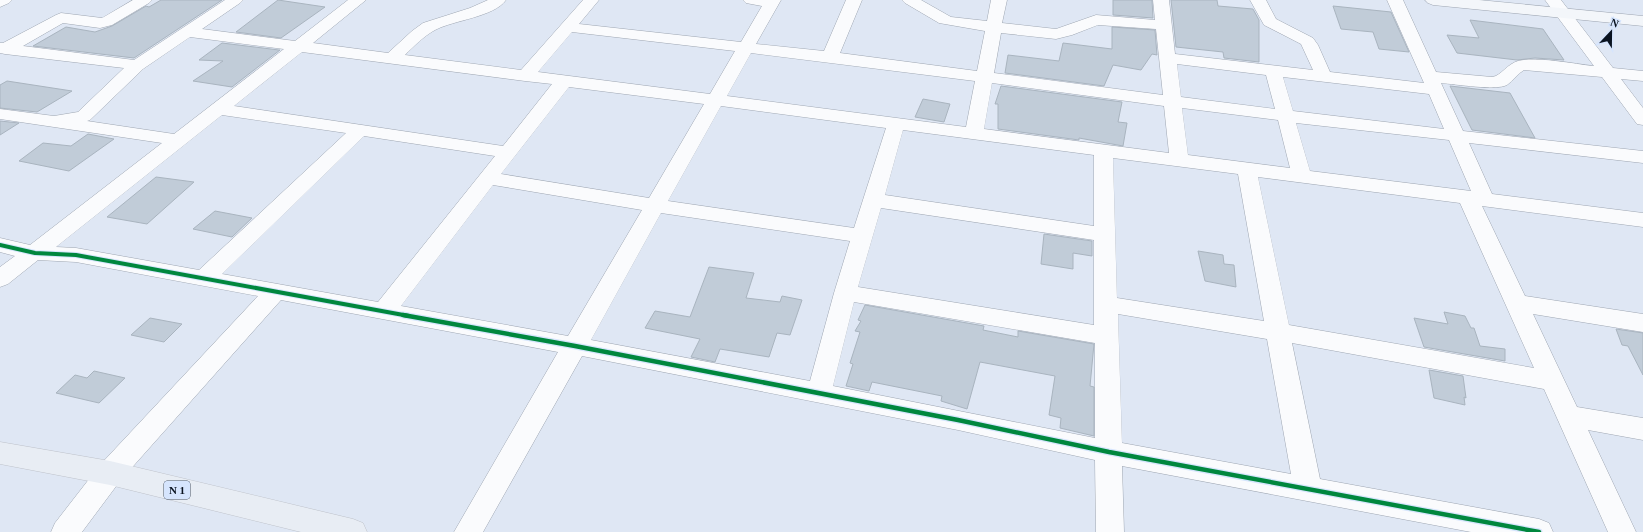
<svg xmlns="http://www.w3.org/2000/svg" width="1643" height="532" font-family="'Times New Roman',serif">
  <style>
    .building { fill: #c1ccd8; stroke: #a9b4bf }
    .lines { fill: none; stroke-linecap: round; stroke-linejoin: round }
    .minor-casing { stroke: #9ea6b2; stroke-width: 1 }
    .secondary-casing { stroke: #9ea6b2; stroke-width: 1 }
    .trunk-casing { stroke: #bec2ca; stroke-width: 1 }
    .minor { fill: #fafbfd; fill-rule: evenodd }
    .secondary { fill: #f3f6fa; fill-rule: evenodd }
    .trunk { fill: #e8edf4; fill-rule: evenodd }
    .cycleway-far1-casing { stroke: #d6e5fd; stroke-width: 6 }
    .cycleway-casing { stroke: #d6e5fd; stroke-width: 7 }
    .cycleway-far1 { stroke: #00873e; stroke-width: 4 }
    .cycleway { stroke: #00873e; stroke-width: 4.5 }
    .labels { text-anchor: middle; stroke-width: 4; stroke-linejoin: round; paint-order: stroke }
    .shield { fill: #d6e5fd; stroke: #475262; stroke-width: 1 }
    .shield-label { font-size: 11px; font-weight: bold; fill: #0a1320 }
  </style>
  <rect width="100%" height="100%" fill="#dfe7f4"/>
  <g class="building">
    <polygon points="161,0 222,0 134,58 33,46 66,27 95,32 112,26 146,6 149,7"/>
    <polygon points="278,0 325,7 281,38 236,32"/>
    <polygon points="1113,0 1152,0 1153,18 1113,15"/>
    <polygon points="1171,0 1217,0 1218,6 1253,9 1259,20 1259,62 1224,58 1223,52 1176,47"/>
    <polygon points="1333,6 1391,12 1409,52 1379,49 1373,32 1341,29"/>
    <polygon points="1470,20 1543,29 1564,60 1535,58 1517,60 1457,53 1447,35 1479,38"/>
    <polygon points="1112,27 1155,30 1157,55 1152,54 1141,70 1113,65 1104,86 1005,73 1008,55 1059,61 1063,43 1112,49"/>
    <polygon points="222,43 279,50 280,50 232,87 193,81 223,61 199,60"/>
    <polygon points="7,81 72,91 37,112 0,108 0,85"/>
    <polygon points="1001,86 1122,102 1118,122 1127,123 1123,146 1079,138 1079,140 998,129 998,104 995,104"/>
    <polygon points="1450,86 1510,93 1535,138 1472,130"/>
    <polygon points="923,99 950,104 944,122 915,117"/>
    <polygon points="0,121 19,123 0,135"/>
    <polygon points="88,134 114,139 69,171 19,161 43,143 71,146"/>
    <polygon points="156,177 194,182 147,224 107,217"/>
    <polygon points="215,211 252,218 232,237 193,229"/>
    <polygon points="1044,234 1092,241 1092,256 1073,253 1073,269 1041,264"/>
    <polygon points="1198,251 1223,255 1224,264 1234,265 1236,287 1205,281"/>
    <polygon points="709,267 754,273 746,298 780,302 782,296 802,300 790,335 777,333 769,357 720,349 715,362 691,357 700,339 645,328 655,311 690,317"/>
    <polygon points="865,305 984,326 983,330 1018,337 1018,331 1094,344 1090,386 1094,387 1094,436 1060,428 1061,418 1049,415 1055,376 980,362 967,409 941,401 942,396 872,382 869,391 846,386 853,364 850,363 860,332 855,331 861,321 858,320"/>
    <polygon points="1444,312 1465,316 1471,328 1474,328 1480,346 1505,349 1505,361 1424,347 1414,318 1448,324"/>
    <polygon points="150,318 182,324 164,342 131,335"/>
    <polygon points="1616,329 1643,333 1643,375 1628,346 1622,345"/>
    <polygon points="1429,370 1463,376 1466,398 1464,397 1465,405 1434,398"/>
    <polygon points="94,371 125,378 99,403 56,393 75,375 87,378"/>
  </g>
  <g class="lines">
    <defs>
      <g id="minor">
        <polygon points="0,0 12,0 9,3 0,7"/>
        <path d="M 133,0 L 152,0 L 149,3 L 112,25 L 100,28 L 63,23 L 23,46 L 134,60 L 225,0 L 243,0 L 240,3 L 202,29 L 295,41 L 348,0 L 366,0 L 313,43 L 388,53 L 412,31 L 423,23 L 470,8 L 488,0 L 506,0 C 494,17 454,20 435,30 C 424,36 414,46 405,55 L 521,70 L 583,0 L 599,0 L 579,24 L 741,42 L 762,6 L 746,3 L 743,0 L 781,0 L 756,44 L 824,51 L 846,0 L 862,0 L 840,53 L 977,71 L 985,31 L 939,23 L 905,3 L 902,0 L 921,0 L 951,17 L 987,21 L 991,0 L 1007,0 L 1002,23 L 1056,29 L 1096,15 L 1155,20 L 1153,0 L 1169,0 L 1175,54 L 1313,70 L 1301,44 L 1264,25 L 1250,0 L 1266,0 L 1276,19 L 1313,38 L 1318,45 L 1330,72 L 1424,83 L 1387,0 L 1403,0 L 1436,72 L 1492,77 C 1501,76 1507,64 1518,61 C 1537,56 1574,64 1594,66 L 1545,0 L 1561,0 L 1613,68 L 1643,71 L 1643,81 L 1621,79 L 1643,108 L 1643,125 L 1637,124 L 1602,77 L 1524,70 C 1517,74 1513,81 1507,85 C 1496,91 1455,84 1441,83 L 1463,131 L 1643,151 L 1643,163 L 1469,143 L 1492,194 L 1643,213 L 1643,227 L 1482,206 L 1525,296 L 1643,314 L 1643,332 L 1533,314 L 1577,407 L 1643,418 L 1643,440 L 1588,430 L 1636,532 L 1608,532 L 1544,389 L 1292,343 L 1320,479 L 1539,519 L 1549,523 L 1553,532 L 1471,532 L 1122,466 L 1124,532 L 1096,532 L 1095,460 L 958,430 L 582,356 L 483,532 L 454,532 L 558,352 L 281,300 L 120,481 L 82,532 L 51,532 L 55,523 L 100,465 L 258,296 L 76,262 L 38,260 L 8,284 L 0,287 L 0,267 L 15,256 L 0,252 L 0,238 L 30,245 L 162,143 L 0,119 L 0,109 L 54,116 L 78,112 L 124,68 L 5,54 L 0,53 L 0,43 L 3,43 L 56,15 L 61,13 L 102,18 ZM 1098,25 L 1156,29 L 1163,95 L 994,73 L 1001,33 L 1056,39 L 1072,35 ZM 572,32 L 735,51 L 710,94 L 538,72 ZM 190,37 L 284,49 L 174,134 L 87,121 L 90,120 L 143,69 ZM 302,52 L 525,81 L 552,84 L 503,146 L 234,106 ZM 751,53 L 975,81 L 966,127 L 727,96 ZM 1177,64 L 1266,75 L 1275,109 L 1181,97 ZM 1283,77 L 1429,94 L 1444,129 L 1293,111 ZM 992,83 L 1164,106 L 1169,153 L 984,129 ZM 569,87 L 704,104 L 649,198 L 501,174 ZM 721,106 L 886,128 L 854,228 L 668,201 ZM 1182,108 L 1278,120 L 1290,168 L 1188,155 ZM 222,115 L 346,133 L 199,270 L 76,248 L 56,247 ZM 1296,123 L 1449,140 L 1471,191 L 1310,171 ZM 903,130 L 1094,155 L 1094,226 L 885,195 ZM 364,136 L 495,156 L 378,302 L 222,274 ZM 1113,158 L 1238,174 L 1264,321 L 1117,298 ZM 1258,177 L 1460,203 L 1534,368 L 1289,325 ZM 493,185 L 642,210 L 568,336 L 401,306 ZM 881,208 L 1094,240 L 1094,325 L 858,287 ZM 661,213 L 850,241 L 834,293 L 810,381 L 591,340 ZM 854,302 L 1095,343 L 1095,438 L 833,386 ZM 1118,314 L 1267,339 L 1291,474 L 1122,443 Z"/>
      </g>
      <polygon id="secondary" points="1425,0 1479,0 1643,16 1643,26 1433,5 1428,3"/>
      <polygon id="trunk" points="0,442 110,461 353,519 363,523 367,532 301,532 110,485 0,464"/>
    </defs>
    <use href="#minor" class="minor-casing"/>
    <use href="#secondary" class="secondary-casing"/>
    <use href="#trunk" class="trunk-casing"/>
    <use href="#minor" class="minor"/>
    <use href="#secondary" class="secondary"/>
    <use href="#trunk" class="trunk"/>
    <defs>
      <polyline id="cycleway-far1" points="0,245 35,253 76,255 409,316"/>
      <polyline id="cycleway" points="403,315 575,346 958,420 1109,452 1539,532"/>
    </defs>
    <use href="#cycleway-far1" class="cycleway-far1-casing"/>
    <use href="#cycleway" class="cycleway-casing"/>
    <use href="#cycleway-far1" class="cycleway-far1"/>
    <use href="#cycleway" class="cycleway"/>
  </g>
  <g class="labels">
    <rect class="shield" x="164" y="481" width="26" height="18" rx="3"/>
    <g class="shield-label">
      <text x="177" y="494">N 1</text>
    </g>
  </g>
  <g transform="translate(1611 32) rotate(22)" stroke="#d6e5fd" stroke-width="3" paint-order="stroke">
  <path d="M0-3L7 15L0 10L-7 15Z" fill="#0a1320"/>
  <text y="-6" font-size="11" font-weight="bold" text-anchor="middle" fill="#0a1320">N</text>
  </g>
</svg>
